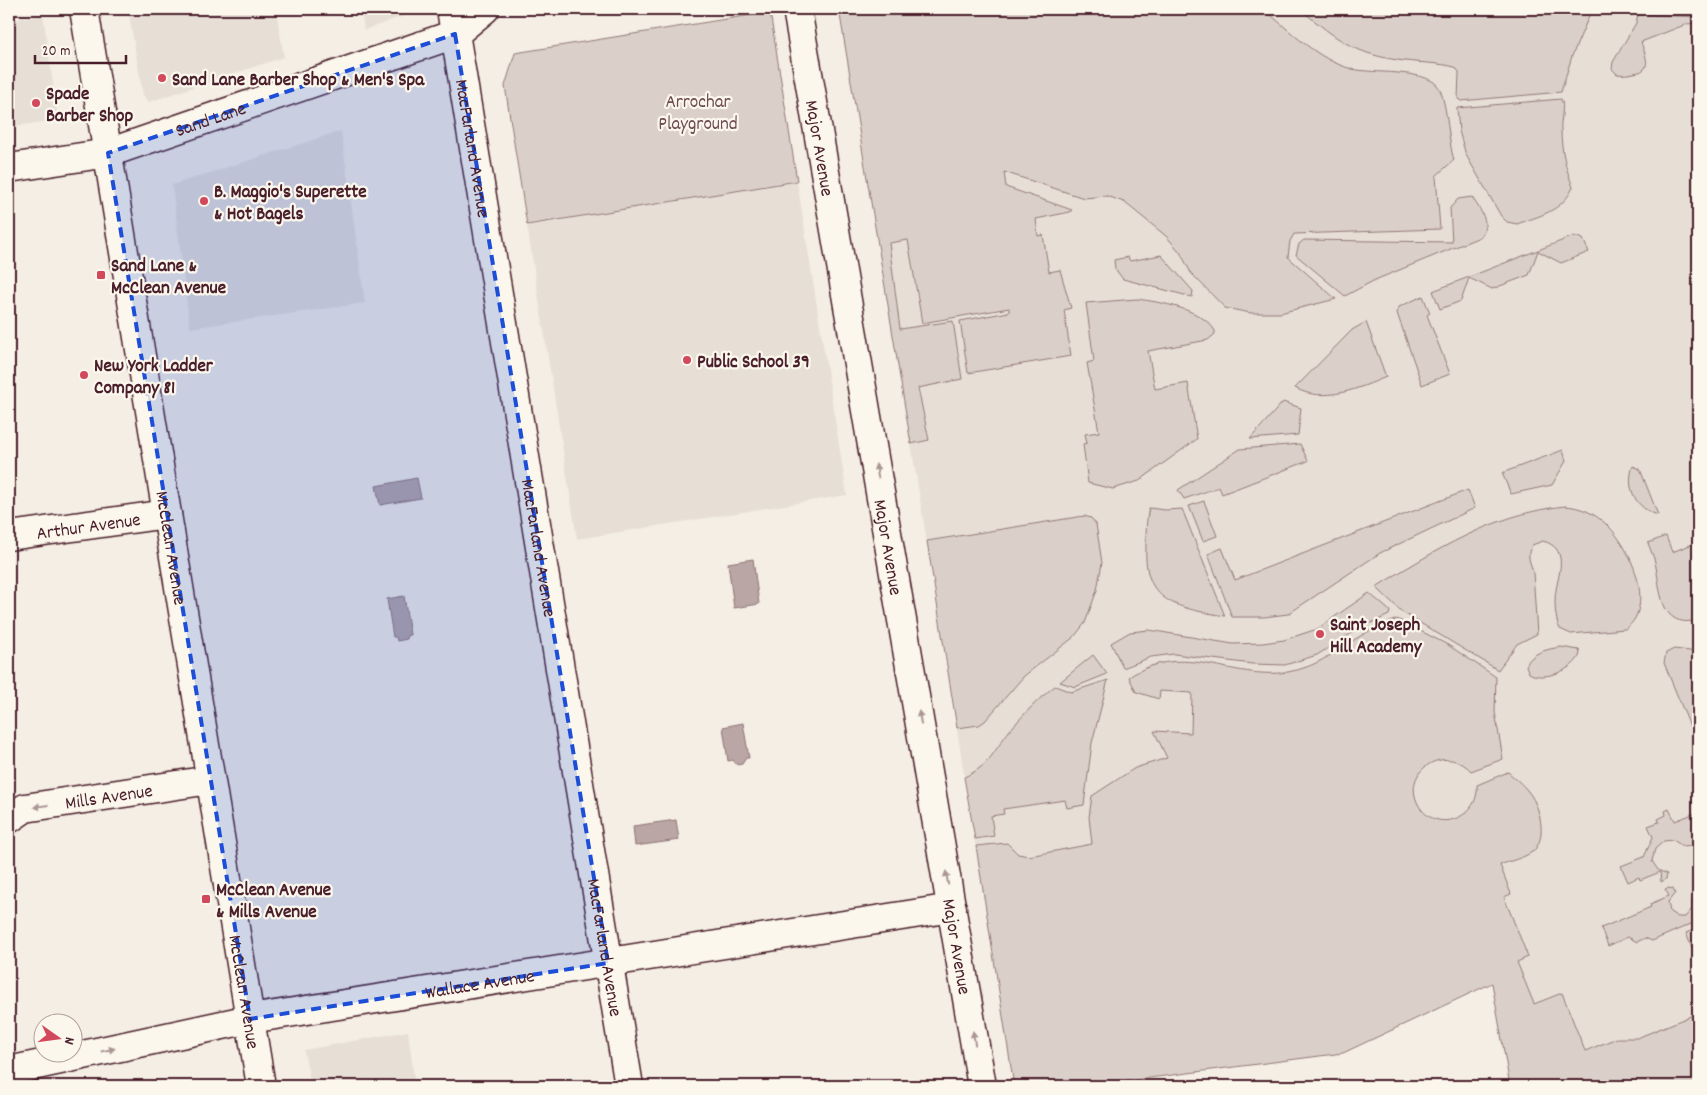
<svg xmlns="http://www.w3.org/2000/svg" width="1707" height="1095" font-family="Dekko,sans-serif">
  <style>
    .built { fill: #e7dfd6 }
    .green { fill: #dbd0c9; stroke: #92787a }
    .water { fill: #baa7a5; stroke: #8d7174 }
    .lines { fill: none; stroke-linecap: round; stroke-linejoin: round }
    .minor-casing { stroke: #4a1f2b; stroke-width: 31 }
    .tertiary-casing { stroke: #4a1f2b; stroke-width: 31 }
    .minor { stroke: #fbf7ec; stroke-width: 28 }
    .tertiary { stroke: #fbf7ec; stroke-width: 28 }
    .oneway { fill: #ab9695 }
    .marked { fill: #1d4ed8; fill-opacity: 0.2; stroke: #1d4ed8; stroke-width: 4; stroke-dasharray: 10 6; stroke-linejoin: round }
    .poi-dot { fill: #d1495b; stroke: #fbf7ec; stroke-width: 2 }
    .labels { text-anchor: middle; stroke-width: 4.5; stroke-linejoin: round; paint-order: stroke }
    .poi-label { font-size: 19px; font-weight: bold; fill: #4a1f2b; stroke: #fbf7ec; text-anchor: start }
    .park-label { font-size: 19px; fill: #6e4b52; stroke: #fbf7ec }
    .street-label { font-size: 19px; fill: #4a1f2b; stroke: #fbf7ec }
  </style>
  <rect width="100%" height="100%" fill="#f4eee4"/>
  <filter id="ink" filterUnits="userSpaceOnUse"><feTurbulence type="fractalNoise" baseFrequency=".02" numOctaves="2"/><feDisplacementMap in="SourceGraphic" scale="10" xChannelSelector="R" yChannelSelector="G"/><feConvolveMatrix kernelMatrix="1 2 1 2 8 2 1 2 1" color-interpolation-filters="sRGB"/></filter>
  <g filter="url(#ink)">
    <g class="built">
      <polygon points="128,9 276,9 284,57 149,102 143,95"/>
      <polygon points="361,9 419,9 420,10 364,30"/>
      <polygon points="839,9 1600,9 1638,14 1698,17 1698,1086 1510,1086 1492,983 1343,1053 1087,1086 1014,1086 921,505"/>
      <polygon points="43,15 57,111 55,118 49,121 9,127 9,20"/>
      <polygon points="341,131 365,303 190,328 172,185"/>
      <polygon points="797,181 847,495 577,539 527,225"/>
      <polygon points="408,1031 415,1086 311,1086 304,1050"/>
    </g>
    <g class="green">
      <path d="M 839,9 L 1264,9 C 1290,31 1318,60 1352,69 C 1373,74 1423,69 1437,85 C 1447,96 1448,142 1454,160 L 1436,176 L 1440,229 L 1294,234 L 1290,241 L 1288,257 L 1336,299 L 1280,313 L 1251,313 L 1225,308 L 1191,273 L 1180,252 L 1166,236 L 1124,202 L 1107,196 L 1084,198 L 1004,172 L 1006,187 L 1072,210 L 1070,212 L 1036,219 L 1038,236 L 1043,235 L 1049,272 L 1060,270 L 1071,308 L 1064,310 L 1071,356 L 968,373 L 960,321 L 1009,312 L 1009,308 L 922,323 L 908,240 L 889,243 L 900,329 L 953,321 L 962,379 L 918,388 L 929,440 L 911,444 Z"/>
      <path d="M 1300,9 L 1592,9 L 1572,56 L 1561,92 L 1461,101 L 1458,99 L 1459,72 L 1455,67 C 1439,63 1422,63 1405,61 C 1355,55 1338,40 1300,9 Z"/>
      <polygon points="770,12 797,181 527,225 505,86 515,53"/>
      <path d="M 1638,14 L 1698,17 L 1698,23 L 1687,24 L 1641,42 C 1645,55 1654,71 1634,73 C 1628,74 1623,75 1617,74 L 1612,69 L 1613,62 L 1636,23 Z"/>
      <path d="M 1561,99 C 1565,106 1560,121 1561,130 C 1561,150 1566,169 1573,187 C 1563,211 1539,216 1517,224 L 1507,222 L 1501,216 L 1466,155 L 1459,131 L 1457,108 Z"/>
      <path d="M 1472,197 C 1480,210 1492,223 1480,237 L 1375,280 L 1345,296 L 1296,255 L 1299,244 L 1304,240 L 1452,242 L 1450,208 L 1458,199 Z"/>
      <polygon points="1574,236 1583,239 1589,252 1561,263 1538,251 1529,275 1492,289 1469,278 1461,301 1440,309 1433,291"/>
      <polygon points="1161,255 1193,291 1192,297 1123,279 1115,269 1114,260 1128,257 1130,261"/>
      <polygon points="1423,296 1430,313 1427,315 1450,374 1422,385 1397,313 1399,307"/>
      <path d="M 1137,299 C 1160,302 1203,309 1215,331 L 1215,334 L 1208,340 L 1148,351 L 1155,389 L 1188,383 L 1197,439 L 1139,481 L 1113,489 L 1088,483 L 1083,444 L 1087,443 L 1085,434 L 1099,432 L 1087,363 L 1094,361 L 1086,303 Z"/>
      <path d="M 1366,322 L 1386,377 C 1360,388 1323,404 1295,388 L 1352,330 Z"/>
      <polygon points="1283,402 1301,408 1298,435 1250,439"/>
      <polygon points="1300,444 1308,461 1222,494 1219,487 1184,499 1178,490 1240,449"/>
      <polygon points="1563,450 1566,461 1552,485 1511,494 1502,473"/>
      <path d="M 1633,466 L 1640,469 L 1658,515 C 1636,509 1625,488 1633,466 Z"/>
      <polygon points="1468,490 1475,508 1380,553 1288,614 1264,617 1232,617 1208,554 1222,548 1235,580"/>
      <polygon points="1204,501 1217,536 1203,541 1189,506"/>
      <path d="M 1565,506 C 1581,507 1594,513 1606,524 C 1629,544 1658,607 1625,629 L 1571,634 L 1560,629 C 1555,620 1554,601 1556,590 C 1559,572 1569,548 1543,541 L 1532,545 L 1529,552 L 1529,559 L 1533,572 L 1537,634 L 1517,644 L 1498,670 L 1402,612 L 1376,587 C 1434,551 1495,513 1565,506 Z"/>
      <path d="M 1149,508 L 1165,510 L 1182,509 L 1225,616 C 1178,608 1143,603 1146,547 C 1146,534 1146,520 1149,508 Z"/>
      <polygon points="1084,516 1091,518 1096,524 1102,563 1097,590 1085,623 1074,637 1024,676 985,721 979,725 957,728 927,541"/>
      <path d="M 1666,536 L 1672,552 L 1698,542 L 1698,620 C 1658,630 1661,588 1655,562 C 1653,555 1650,549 1648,543 Z"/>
      <polygon points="1369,593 1390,611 1389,615 1360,628 1317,655 1285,665 1252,664 1174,654 1151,657 1123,668 1111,643 1130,632 1149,630 1233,644 1263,643 1284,640 1317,629"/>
      <path d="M 1397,619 L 1448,645 L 1496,677 L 1495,712 L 1503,759 L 1471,771 C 1445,743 1401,771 1418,804 C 1434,835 1480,819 1477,785 L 1508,772 C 1517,780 1526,787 1532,797 C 1541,811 1547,841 1532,852 C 1524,858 1509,861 1500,865 L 1511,894 L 1504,897 L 1528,957 L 1517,962 L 1534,1004 L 1562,993 L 1585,1051 L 1617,1038 L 1637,1038 L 1698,1013 L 1698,1086 L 1510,1086 L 1492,983 L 1343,1053 L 1087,1086 L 1014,1086 L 976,846 L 1007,843 L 1018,854 L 1029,856 L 1092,844 L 1089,817 L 1092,796 L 1135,768 L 1167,758 L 1154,731 L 1191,733 L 1192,693 L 1160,691 L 1159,699 L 1136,692 L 1129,677 C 1185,640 1230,681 1288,672 C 1318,667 1337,650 1362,635 C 1373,628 1385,624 1397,619 Z"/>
      <path d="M 1561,647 L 1579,650 L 1580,654 C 1575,670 1543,682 1529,673 L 1526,666 C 1531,652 1548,649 1561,647 Z"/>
      <polygon points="1674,649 1690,651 1698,656 1698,746 1664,663 1666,653"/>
      <polygon points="1093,655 1107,674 1075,687 1060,682"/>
      <path d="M 1108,680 L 1092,743 L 1084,805 L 1067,808 L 1065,800 L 1003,809 L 1004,814 L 991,816 L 994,836 L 975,839 L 964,777 C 990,766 994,750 1010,730 C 1024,714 1038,699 1055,686 L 1071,692 Z"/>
      <polygon points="1669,809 1675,821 1698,812 1698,845 1684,847 1673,840 1664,841 1655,849 1652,861 1658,870 1667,874 1666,879 1661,882 1660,872 1640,880 1639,877 1628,882 1621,866 1644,857 1653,837 1648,826 1659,822 1658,819 1666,815 1665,811"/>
      <polygon points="1669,888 1673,889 1675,893 1668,902 1670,912 1678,917 1685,917 1692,909 1692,900 1698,901 1698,921 1652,941 1645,938 1637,942 1628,937 1608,946 1601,928 1651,907 1650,904 1669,896 1665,889"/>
      <polygon points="1698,928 1698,964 1686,933"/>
    </g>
    <g class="water">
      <polygon points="417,478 421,498 380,505 376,486"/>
      <polygon points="753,559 759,604 734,608 728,563"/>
      <polygon points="404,596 410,635 407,635 407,639 397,641 396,637 393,637 387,599"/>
      <polygon points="743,723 749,758 746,758 742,764 737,765 733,760 728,761 723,727"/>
      <polygon points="676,820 679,840 635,846 633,826"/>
    </g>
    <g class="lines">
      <defs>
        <g id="minor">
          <path id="s1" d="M 84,9 L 261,1086"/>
          <path id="s2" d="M 451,9 L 629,1086"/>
          <path id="s3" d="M 797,9 L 982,1086"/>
          <path id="s4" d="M 9,536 L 167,514"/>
          <path id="s5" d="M 9,819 L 25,808 L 210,780"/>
          <path id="s6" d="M 9,1071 L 250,1019 L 952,908"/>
        </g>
        <g id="tertiary">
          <path id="s7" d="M 9,168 L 108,153 L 455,34 L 485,9"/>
        </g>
      </defs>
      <use href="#minor" class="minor-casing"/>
      <use href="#tertiary" class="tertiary-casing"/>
      <use href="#minor" class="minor"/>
      <use href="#tertiary" class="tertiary"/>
    </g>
    <defs><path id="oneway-solid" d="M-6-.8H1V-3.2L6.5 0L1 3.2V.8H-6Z" transform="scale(1.25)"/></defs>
    <g class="oneway">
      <use href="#oneway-solid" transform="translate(877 471) rotate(-100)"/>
      <use href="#oneway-solid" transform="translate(920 718) rotate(-100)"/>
      <use href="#oneway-solid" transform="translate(41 806) rotate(172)"/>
      <use href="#oneway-solid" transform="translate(947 878) rotate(-100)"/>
      <use href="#oneway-solid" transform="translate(974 1038) rotate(-99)"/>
      <use href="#oneway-solid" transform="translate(108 1050) rotate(-12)"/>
    </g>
  </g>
  <path class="marked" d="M 455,34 L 608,963 L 250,1019 L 108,153 Z"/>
  <g class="poi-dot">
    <circle cx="162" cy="78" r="5"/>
    <circle cx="36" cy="103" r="5"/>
    <circle cx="204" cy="201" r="5"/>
    <rect x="96" y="270" width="10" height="10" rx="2.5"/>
    <circle cx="687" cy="360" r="5"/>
    <circle cx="84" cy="375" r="5"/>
    <circle cx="1320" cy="634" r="5"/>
    <rect x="201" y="894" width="10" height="10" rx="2.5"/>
  </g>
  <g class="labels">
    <g class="poi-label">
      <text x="172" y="85">Sand Lane Barber Shop &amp; Men's Spa</text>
      <text x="46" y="99">Spade<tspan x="46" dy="22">Barber Shop</tspan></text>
      <text x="214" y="197">B. Maggio's Superette<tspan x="214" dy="22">&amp; Hot Bagels</tspan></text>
      <text x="111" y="271">Sand Lane &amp;<tspan x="111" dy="22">McClean Avenue</tspan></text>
      <text x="697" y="367">Public School 39</text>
      <text x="94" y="371">New York Ladder<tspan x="94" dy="22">Company 81</tspan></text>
      <text x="1330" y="630">Saint Joseph<tspan x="1330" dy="22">Hill Academy</tspan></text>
      <text x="216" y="895">McClean Avenue<tspan x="216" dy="22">&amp; Mills Avenue</tspan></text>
    </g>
    <g class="park-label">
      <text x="698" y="107">Arrochar<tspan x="698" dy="22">Playground</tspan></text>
    </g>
    <g class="street-label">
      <text dy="7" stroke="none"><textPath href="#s7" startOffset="208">Sand Lane</textPath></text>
      <text dy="7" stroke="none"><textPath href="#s2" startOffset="141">MacFarland Avenue</textPath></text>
      <text dy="7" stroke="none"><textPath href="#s3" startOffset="141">Major Avenue</textPath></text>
      <text dy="7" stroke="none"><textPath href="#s4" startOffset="80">Arthur Avenue</textPath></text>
      <text dy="7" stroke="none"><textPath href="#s2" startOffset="546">MacFarland Avenue</textPath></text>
      <text dy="7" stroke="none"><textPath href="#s3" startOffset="546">Major Avenue</textPath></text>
      <text dy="7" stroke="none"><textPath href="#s1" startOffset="546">McClean Avenue</textPath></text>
      <text dy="7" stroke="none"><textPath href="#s5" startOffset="104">Mills Avenue</textPath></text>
      <text dy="7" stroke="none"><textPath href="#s2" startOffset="951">MacFarland Avenue</textPath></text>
      <text dy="7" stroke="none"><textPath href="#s3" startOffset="951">Major Avenue</textPath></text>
      <text dy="7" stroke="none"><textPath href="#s6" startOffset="479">Wallace Avenue</textPath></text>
      <text dy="7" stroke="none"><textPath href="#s1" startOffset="996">McClean Avenue</textPath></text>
    </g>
  </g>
  <rect width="1707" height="1095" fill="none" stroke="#fbf7ec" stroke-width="30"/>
  <rect x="15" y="15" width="1677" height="1065" fill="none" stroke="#4a1f2b" stroke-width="2" filter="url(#ink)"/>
  <g transform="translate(58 1038) rotate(104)"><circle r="24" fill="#fbf7ec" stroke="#b4a19f"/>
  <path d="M0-4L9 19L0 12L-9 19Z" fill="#d1495b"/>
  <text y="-8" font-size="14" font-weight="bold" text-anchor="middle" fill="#4a1f2b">N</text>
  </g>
  <path d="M35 55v8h91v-8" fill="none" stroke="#4a1f2b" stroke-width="2.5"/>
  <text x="42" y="55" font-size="15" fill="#4a1f2b" stroke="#fbf7ec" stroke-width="4" paint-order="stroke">20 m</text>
</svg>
